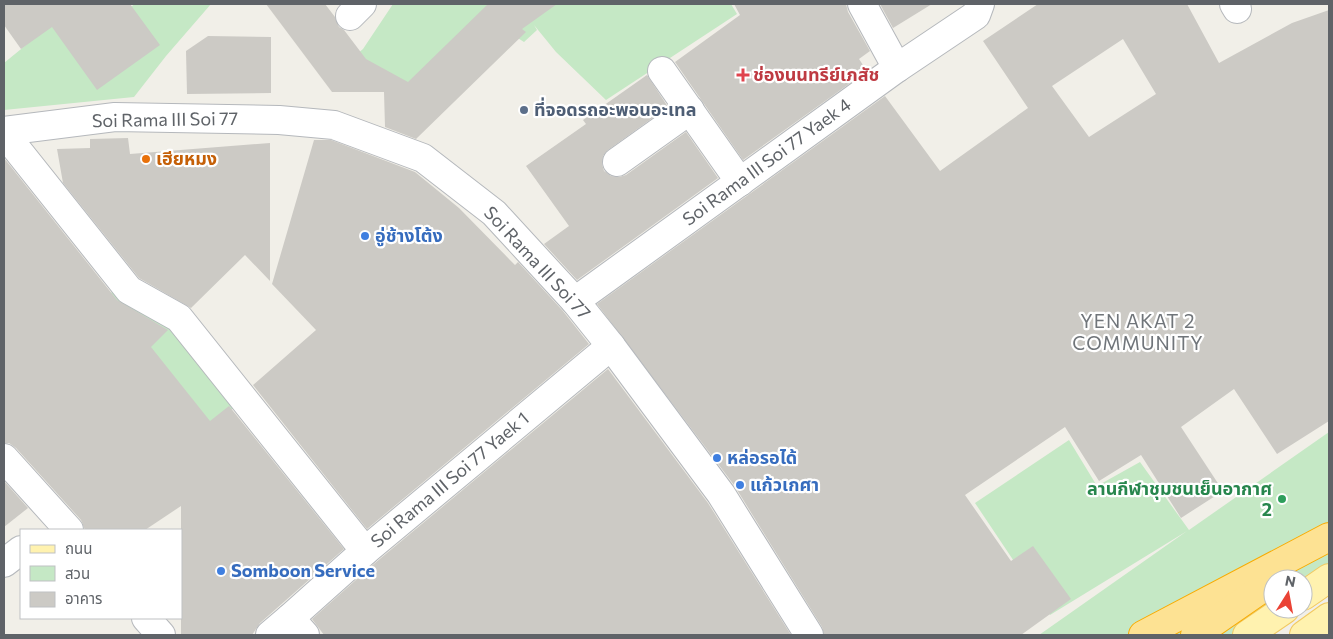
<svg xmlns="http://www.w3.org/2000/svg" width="1333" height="639" font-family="Commissioner,'Noto Sans Thai',sans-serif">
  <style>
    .green { fill: #c5e8c5 }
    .building { fill: #cccac5; fill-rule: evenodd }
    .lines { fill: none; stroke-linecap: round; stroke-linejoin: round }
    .minor-casing { stroke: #b5b8bc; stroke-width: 30 }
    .major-casing { stroke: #f2c960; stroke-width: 30 }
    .highway-casing { stroke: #f9ab00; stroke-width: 30 }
    .minor { stroke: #fff; stroke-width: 28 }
    .major { stroke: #fff2af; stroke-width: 28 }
    .highway { stroke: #fde293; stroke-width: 28 }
    .health-dot { fill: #e0444e; stroke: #fff; stroke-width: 2 }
    .service-dot { fill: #5c6f8a; stroke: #fff; stroke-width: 2 }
    .food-dot { fill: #e8710a; stroke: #fff; stroke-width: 2 }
    .shop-dot { fill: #3f7fe0; stroke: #fff; stroke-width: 2 }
    .leisure-dot { fill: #2e9e5b; stroke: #fff; stroke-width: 2 }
    .labels { text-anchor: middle; stroke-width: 4.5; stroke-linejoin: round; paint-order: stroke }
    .health-label { font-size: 18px; font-weight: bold; fill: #be3a42; stroke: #fff; text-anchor: start }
    .service-label { font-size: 18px; font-weight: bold; fill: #4e5e75; stroke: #fff; text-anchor: start }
    .street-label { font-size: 18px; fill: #5f6368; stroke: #fff }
    .food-label { font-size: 18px; font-weight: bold; fill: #c56008; stroke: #fff; text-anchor: start }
    .shop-label { font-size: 18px; font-weight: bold; fill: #366cbe; stroke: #fff; text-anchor: start }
    .leisure-label { font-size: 18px; font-weight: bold; fill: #27864d; stroke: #fff; text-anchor: end }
    .neighbourhood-label { font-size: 19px; letter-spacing: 1px; fill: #70757a; stroke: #fff }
  </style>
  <rect width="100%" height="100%" fill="#f1efe8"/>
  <g class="green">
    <polygon points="135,4 211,4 166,56 134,97 4,110 4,63 59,18 128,9"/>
    <polygon points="393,4 518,4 528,19 550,4 731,4 737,14 606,100 556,52 534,25 537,30 524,42 507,31 402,95 345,64 363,49"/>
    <polygon points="115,290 170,323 241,403 207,427 108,295"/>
    <polygon points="1329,432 1329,565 1303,584 1303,579 1273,579 1273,606 1232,635 1039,635 1187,531 1050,615 975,503 1069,440 1097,486 1140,462 1189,530"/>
  </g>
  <g class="building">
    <polygon points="4,4 130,4 160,45 97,90 52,27 21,49 4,25"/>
    <polygon points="266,4 325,4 335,17 339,27 344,30 366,59 408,82 488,4 557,4 522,29 526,32 416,139 385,127 384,92 332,92"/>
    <polygon points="734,4 846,4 848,12 870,51 859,59 867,71 743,160 675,62 740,15"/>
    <polygon points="880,4 932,4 893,28"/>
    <path d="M 1038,4 L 1187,4 L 1219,63 L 1292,23 L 1329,10 L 1329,421 L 1277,454 L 1234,389 L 1181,427 L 1223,491 L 1181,518 L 1141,455 L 1099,481 L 1065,427 L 965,495 L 1011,561 L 1033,546 L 1071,599 L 1021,635 L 824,635 L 822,627 L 734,485 L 597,304 L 885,96 L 940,171 L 1028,108 L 983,41 ZM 1123,39 L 1156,94 L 1089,137 L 1052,86 Z"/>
    <polygon points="208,36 271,37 271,93 187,94 186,51"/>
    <polygon points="647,75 668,107 608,150 603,156 602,164 604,171 611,176 619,177 626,175 686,132 718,178 577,280 544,244 569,226 526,166 586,124 583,120"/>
    <polygon points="128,138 130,154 270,143 270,281 245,255 191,308 139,278 63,183 57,149 90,148 90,139"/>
    <polygon points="314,140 331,140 415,172 459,208 515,265 518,262 563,311 589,344 367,529 253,385 316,330 272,284"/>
    <polygon points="4,158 117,300 168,330 151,347 210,421 229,406 344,549 260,623 252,635 181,635 181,506 145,530 85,530 81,520 16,448 9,443 4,443"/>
    <polygon points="608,369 708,503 791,635 324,635 312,619 375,563"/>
    <polygon points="4,481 28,508 4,527"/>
  </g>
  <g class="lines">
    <defs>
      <g id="minor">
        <polyline points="862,4 897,68"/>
        <polyline points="1234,4 1237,9"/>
        <polyline points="350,16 362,4"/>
        <polyline points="662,71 740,182"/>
        <polyline points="4,131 115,117 279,120 334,125 423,158 494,213 575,301 611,346 721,494 809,635"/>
        <polyline points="4,133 129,290 179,318 365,551"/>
        <polyline points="617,162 690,110"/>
        <polyline points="575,301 897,68 976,15 980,4"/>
        <polyline points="4,458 69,530"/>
        <polyline points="4,563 21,550"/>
        <polyline points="146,618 161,635"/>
        <polyline points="290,618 365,551 611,346"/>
        <polyline points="270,635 290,618 305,635"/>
      </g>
      <g id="major">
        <polyline points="1303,596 1329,578"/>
        <polyline points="1247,635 1285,609"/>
        <polyline points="1304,635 1329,617"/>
      </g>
      <g id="highway">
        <polyline points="1143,635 1329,537"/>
        <polyline points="1195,635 1257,592"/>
      </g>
    </defs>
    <use href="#minor" class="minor-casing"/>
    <use href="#major" class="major-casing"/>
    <use href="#highway" class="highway-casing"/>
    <use href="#minor" class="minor"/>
    <use href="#major" class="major"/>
    <use href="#highway" class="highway"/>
  </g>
  <path class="health-dot" d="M740.5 67.5h5v5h5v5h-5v5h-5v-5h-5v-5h5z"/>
  <circle class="service-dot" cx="524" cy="110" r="5"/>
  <circle class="food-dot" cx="146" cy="159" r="5"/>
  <g class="shop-dot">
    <circle cx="365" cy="236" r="5"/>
    <circle cx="717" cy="458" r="5"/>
    <circle cx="740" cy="485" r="5"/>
    <circle cx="221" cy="571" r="5"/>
  </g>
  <circle class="leisure-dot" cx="1282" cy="499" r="5"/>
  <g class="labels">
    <g class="health-label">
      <text x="753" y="81">ช่องนนทรีย์เภสัช</text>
    </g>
    <g class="service-label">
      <text x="534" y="116">ที่จอดรถอะพอนอะเทล</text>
    </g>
    <g class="street-label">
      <text transform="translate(165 120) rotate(-1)" y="6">Soi Rama III Soi 77</text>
      <text transform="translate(767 162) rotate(-36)" y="6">Soi Rama III Soi 77 Yaek 4</text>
      <text transform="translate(537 263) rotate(47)" y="6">Soi Rama III Soi 77</text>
      <text transform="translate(450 480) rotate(-40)" y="6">Soi Rama III Soi 77 Yaek 1</text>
    </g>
    <g class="food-label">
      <text x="156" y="165">เฮียหมง</text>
    </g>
    <g class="shop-label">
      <text x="375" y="242">อู่ช้างโต้ง</text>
      <text x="727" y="464">หล่อรอได้</text>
      <text x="750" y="491">แก้วเกศา</text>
      <text x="231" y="577">Somboon Service</text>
    </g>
    <g class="leisure-label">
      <text x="1272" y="495">ลานกีฬาชุมชนเย็นอากาศ<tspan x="1272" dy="21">2</tspan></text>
    </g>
    <g class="neighbourhood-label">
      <text x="1138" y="328">YEN AKAT 2<tspan x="1138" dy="22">COMMUNITY</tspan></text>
    </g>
  </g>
  <rect width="1333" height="639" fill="none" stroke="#5f6368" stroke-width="10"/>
  <rect x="20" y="529" width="162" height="90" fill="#ffffff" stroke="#bfc1c3"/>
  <rect x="30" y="545" width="25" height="8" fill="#fff2af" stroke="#bfc1c3"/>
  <text x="65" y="554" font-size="15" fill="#5f6368">ถนน</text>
  <rect x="30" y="566" width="25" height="15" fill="#c5e8c5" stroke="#bfc1c3"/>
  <text x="65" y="579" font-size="15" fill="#5f6368">สวน</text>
  <rect x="30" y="592" width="25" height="15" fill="#cccac5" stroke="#bfc1c3"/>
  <text x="65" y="604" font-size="15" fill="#5f6368">อาคาร</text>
  <g transform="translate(1288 594) rotate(11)"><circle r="24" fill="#ffffff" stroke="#bfc1c3"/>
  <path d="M0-4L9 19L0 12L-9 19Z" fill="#ea4335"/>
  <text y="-8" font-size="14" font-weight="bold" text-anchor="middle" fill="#5f6368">N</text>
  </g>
</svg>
